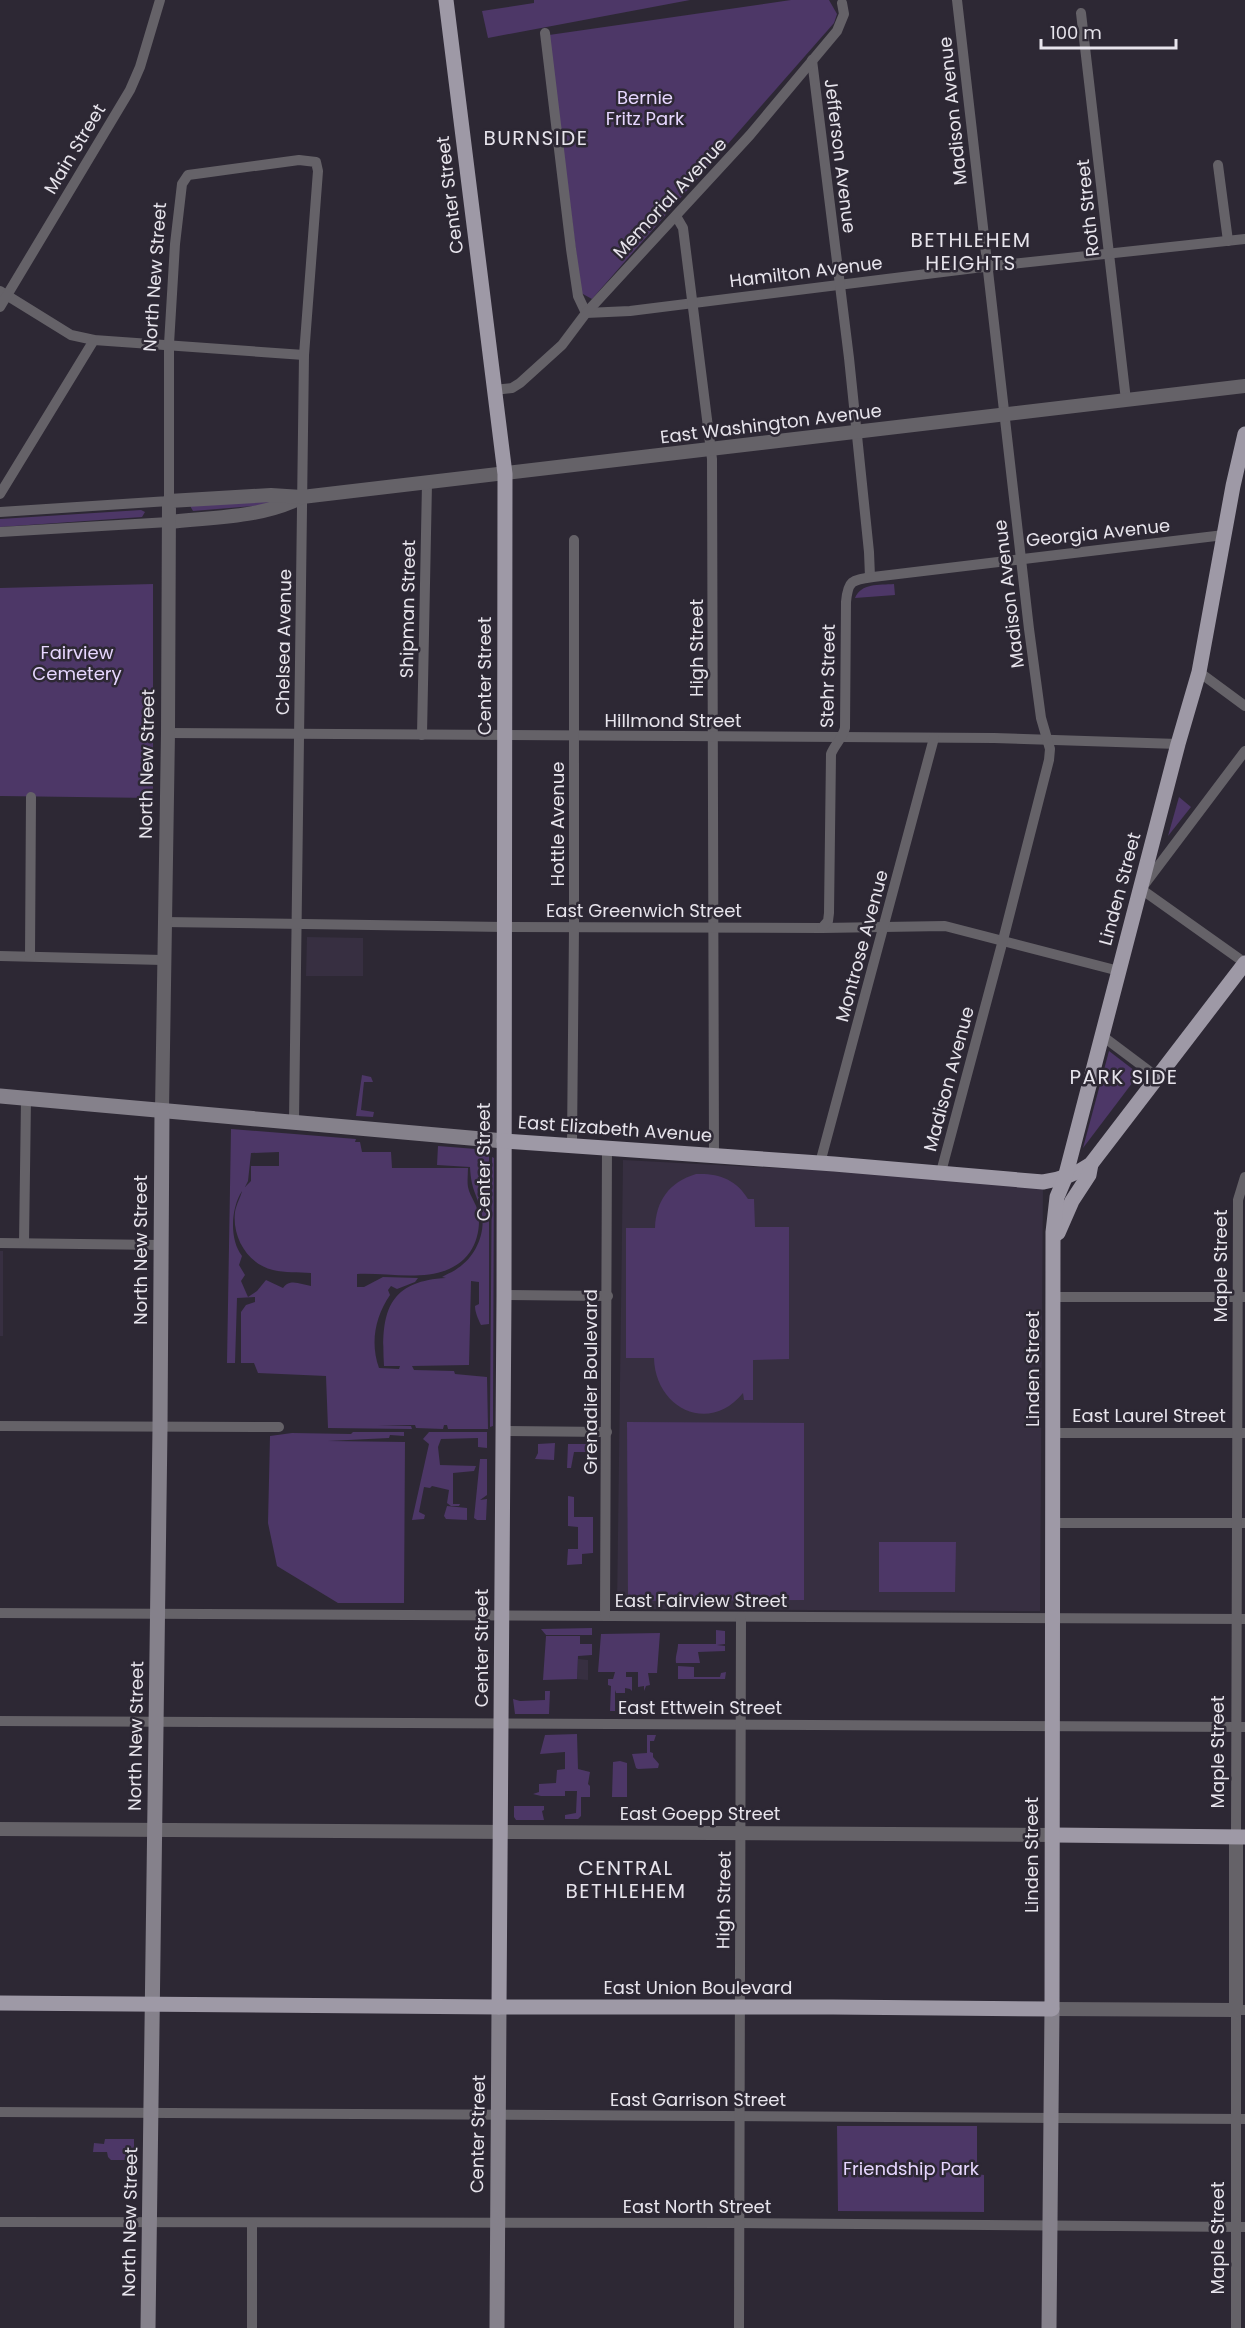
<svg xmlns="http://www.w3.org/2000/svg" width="1245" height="2328" font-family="Poppins,sans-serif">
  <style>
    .built { fill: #372f41 }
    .green { fill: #4d3767; fill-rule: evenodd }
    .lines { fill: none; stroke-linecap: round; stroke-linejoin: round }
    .minor { stroke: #656268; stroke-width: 10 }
    .tertiary { stroke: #656268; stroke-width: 14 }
    .secondary { stroke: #85818b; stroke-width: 15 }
    .primary { stroke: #9e99a6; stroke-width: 15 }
    .labels { text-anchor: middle; stroke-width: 5; stroke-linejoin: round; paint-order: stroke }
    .park-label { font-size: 18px; fill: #e7d7ff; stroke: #2d2834 }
    .street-label { font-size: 18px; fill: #e7e4ec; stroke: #2d2834 }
    .neighbourhood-label { font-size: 20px; letter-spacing: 1.5px; fill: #e7e4ec; stroke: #2d2834 }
  </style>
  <rect width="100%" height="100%" fill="#2d2834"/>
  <g class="built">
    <polygon points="307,937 363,938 363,976 306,976"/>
    <polygon points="623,1160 1043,1182 1040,1611 617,1609"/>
    <rect x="0" y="1251" width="3" height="85"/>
    <polygon points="578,1659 588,1660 588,1680 577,1679"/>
  </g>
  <g class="green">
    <polygon points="534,0 690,0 488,38 482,11 534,3"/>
    <polygon points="791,0 829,0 837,14 834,23 592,299 581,293 549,35"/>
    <polygon points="266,499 278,504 193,511 189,504"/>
    <polygon points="141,510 145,512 142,517 0,527 0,519"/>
    <polygon points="153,584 153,798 0,796 0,588"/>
    <path d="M 894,584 L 895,595 L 855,598 C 861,583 879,585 894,584 Z"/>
    <polygon points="1179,797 1191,807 1168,836"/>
    <polygon points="1109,1051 1139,1074 1083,1148"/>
    <polygon points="362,1075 371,1077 373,1082 364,1082 361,1110 374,1112 373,1117 356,1116"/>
    <path d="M 231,1129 L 356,1139 L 355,1142 L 360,1142 L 362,1152 L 391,1152 L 392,1168 L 468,1168 C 468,1174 467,1181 468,1187 C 470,1198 479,1205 479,1221 C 479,1232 476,1243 470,1252 C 445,1287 393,1272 357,1274 L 357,1287 L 364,1287 L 383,1277 L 418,1278 L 415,1282 L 397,1289 L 391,1286 L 388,1290 L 390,1295 C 375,1317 370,1343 379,1368 L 399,1369 L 400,1366 L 384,1366 C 381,1315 386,1281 446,1278 L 442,1277 C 447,1274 453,1272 458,1268 C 477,1256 488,1228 480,1207 C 474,1189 471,1186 470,1167 L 437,1165 L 438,1146 L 489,1150 L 489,1324 L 481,1325 C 478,1319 475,1312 475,1306 L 479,1304 L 479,1282 L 471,1281 L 469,1365 L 412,1366 L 414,1370 L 454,1371 L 455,1374 L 487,1377 L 488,1429 L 448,1429 L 447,1425 L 444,1425 L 443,1429 L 416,1428 L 415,1425 L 378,1425 L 411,1426 L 412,1429 L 328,1428 L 326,1376 L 258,1373 L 254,1363 L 241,1363 L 241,1312 L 246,1305 L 255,1302 L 255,1297 L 237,1298 L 235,1363 L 227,1363 ZM 279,1152 L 279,1166 L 251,1166 L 251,1181 L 245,1187 L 248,1181 L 251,1153 ZM 242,1191 C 241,1196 236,1205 235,1212 C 232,1238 248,1264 273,1270 C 285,1273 298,1272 311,1273 L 311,1286 C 301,1284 289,1278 283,1288 L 266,1280 L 257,1291 L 248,1297 L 241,1281 L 245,1275 L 239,1265 L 242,1256 C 229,1239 231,1208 242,1191 Z"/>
    <polygon points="492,1157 494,1158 493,1410 493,1426 490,1427"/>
    <path d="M 696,1174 C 718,1173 736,1179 748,1199 L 754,1199 L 755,1227 L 789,1227 L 789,1359 L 753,1360 L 753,1400 L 744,1400 L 743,1393 C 709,1435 655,1408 654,1358 L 626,1358 L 626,1228 L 655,1228 C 656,1201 669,1182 696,1174 Z"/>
    <polygon points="627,1422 804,1423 804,1600 628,1601"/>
    <polygon points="353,1432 404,1432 404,1436 390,1435 389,1438 328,1441 405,1442 404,1603 338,1603 277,1566 268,1523 270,1436 292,1433 351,1434"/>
    <polygon points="429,1432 487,1432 487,1448 478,1447 478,1438 441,1439 438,1447 440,1465 476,1466 474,1471 453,1473 453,1504 460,1504 459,1506 451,1506 447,1503 449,1490 432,1486 430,1488 424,1487 419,1512 425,1515 424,1519 412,1520 429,1444 423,1439"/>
    <polygon points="555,1443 554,1460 535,1459 538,1453 538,1444"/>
    <polygon points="568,1444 594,1444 593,1460 586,1460 586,1452 574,1452 571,1468 567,1468"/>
    <polygon points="480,1459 487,1459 487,1495 480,1500 487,1499 486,1520 477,1520 474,1518"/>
    <polygon points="568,1496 574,1497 574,1517 593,1517 593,1553 582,1554 582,1564 567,1565 568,1549 578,1549 578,1527 568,1526"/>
    <polygon points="447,1506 467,1508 467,1520 446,1519 444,1516"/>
    <polygon points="879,1542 956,1542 955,1592 879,1592"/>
    <polygon points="592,1628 592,1635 546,1635 541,1629"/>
    <path d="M 716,1630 L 725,1631 L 725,1644 L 717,1645 L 725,1646 L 725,1651 L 698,1652 L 700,1663 L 676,1663 C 675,1656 678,1651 678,1644 L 716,1644 Z"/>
    <polygon points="660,1633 657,1673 648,1673 650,1685 646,1686 644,1691 644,1686 638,1687 638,1672 626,1672 626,1677 632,1677 632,1691 630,1689 625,1688 625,1693 616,1693 615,1690 615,1711 610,1711 611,1686 608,1685 608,1679 613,1679 615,1672 598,1672 601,1634"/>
    <polygon points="546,1636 580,1636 580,1644 592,1644 592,1655 578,1656 577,1679 543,1680"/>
    <polygon points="678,1666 694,1667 694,1677 720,1677 721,1673 726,1672 725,1679 678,1679"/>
    <polygon points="545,1691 550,1691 549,1714 515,1714 513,1699 520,1701 545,1700"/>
    <polygon points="577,1734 578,1769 590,1772 588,1784 590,1786 590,1797 581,1797 581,1816 578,1819 565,1819 565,1815 576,1813 577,1791 565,1791 565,1796 541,1796 533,1794 539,1792 539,1784 556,1783 557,1770 565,1769 565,1752 540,1754 545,1735"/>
    <polygon points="647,1735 656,1735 654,1741 650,1741 650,1752 653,1753 653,1757 659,1764 658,1768 638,1769 636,1768 632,1754 647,1753"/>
    <polygon points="620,1761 627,1763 627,1797 612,1797 613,1762"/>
    <polygon points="514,1806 544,1806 544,1810 542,1811 544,1820 516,1820 514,1817"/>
    <polygon points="837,2126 977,2126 977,2174 984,2175 984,2212 838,2211"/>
    <polygon points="105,2139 134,2139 134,2160 111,2160 108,2157 107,2152 93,2152 94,2143 104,2144"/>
  </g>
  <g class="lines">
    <g class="minor">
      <polyline points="1081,13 1126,400"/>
      <polyline points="545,33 571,249 578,296 586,313 630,311 975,268 1245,239"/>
      <polyline points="812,60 849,358 869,552 870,577"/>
      <polyline points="1218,165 1228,241"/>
      <polyline points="676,216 683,228 712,459 714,1155"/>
      <polyline points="0,291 71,335 94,340 304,355"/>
      <polyline points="0,307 130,90 140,67 160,0"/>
      <polyline points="494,390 512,388 520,383 562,345 586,313 750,135 837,31 844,14 842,3"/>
      <polyline points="0,494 94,340"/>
      <polyline points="0,512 169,501 169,344 175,244 182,184 188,175 203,173 299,160 316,162 318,171 304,355 294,1122"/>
      <polyline points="0,532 169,522"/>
      <polyline points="1199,672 1245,706"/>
      <polyline points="168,733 994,738 1178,744"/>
      <polyline points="422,735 427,483"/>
      <polyline points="1245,751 1141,889 1245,963"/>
      <polyline points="164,922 504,927 822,928 945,926 1119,971"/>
      <path d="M 822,928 L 828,921 L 829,913 L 831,754 C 835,744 842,739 845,728 L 846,602 C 848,580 852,580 873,577 L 1224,535"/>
      <polyline points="0,956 163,960"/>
      <polyline points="30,956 31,797"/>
      <polyline points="1101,1035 1157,1077"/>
      <polyline points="572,1144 574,927 574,540"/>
      <polyline points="820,1163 934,738"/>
      <polyline points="941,1172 1003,940 1049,760 1050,749 1041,718 1029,629 957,0"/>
      <polyline points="0,1243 161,1245"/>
      <polyline points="24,1243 26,1099"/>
      <polyline points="504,1295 608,1296"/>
      <polyline points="1053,1297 1244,1297"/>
      <polyline points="0,1426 279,1427"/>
      <polyline points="502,1431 607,1432"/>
      <polyline points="1052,1433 1244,1433"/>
      <polyline points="1053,1523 1244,1523"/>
      <polyline points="0,1613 1245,1619"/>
      <polyline points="605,1616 607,1147"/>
      <polyline points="0,1721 1245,1727"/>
      <polyline points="1236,1836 1238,1200 1245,1177"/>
      <polyline points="0,2112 1245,2119"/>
      <polyline points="0,2222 740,2223 1245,2227"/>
      <polyline points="252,2224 252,2328"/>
      <polyline points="739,2328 741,1617"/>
      <polyline points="1236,2328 1236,2010 1245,2010"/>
    </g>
    <g class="tertiary">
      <path d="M 169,522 C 212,517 263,518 302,497"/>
      <polyline points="162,1111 168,733 169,501 271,495 302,497 1245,386"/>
      <polyline points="0,1829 1053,1835"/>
      <polyline points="1052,2009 1236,2010 1236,1836"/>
    </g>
    <g class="secondary">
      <polyline points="0,1096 504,1141"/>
      <polyline points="148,2328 160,1428 162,1111"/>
      <polyline points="497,2328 499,2007"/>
      <polyline points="1049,2328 1052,2009"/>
    </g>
    <g class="primary">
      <polyline points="446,0 505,474 504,1295 499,2007"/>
      <path d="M 504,1141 L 834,1164 L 1043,1182 C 1062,1179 1077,1174 1091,1164 L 1245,963"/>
      <polyline points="1058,1233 1072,1201 1089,1175 1091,1164"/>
      <polyline points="1053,1835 1245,1837"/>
      <polyline points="0,2003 499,2007 833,2007 1052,2009 1053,1232 1057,1197 1065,1178 1178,744 1199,672 1233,486 1245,434"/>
    </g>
  </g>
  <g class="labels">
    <g class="park-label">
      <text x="645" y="104">Bernie<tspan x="645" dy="21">Fritz Park</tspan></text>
      <text x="77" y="659">Fairview<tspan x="77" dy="21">Cemetery</tspan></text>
      <text x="911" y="2175">Friendship Park</text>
    </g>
    <g class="street-label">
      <text transform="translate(953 111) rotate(-96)" y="6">Madison Avenue</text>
      <text transform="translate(75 149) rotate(-59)" y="6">Main Street</text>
      <text transform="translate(840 156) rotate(83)" y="6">Jefferson Avenue</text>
      <text transform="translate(450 195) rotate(-97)" y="6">Center Street</text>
      <text transform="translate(670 198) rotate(-47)" y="6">Memorial Avenue</text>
      <text transform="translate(1088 208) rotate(-96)" y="6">Roth Street</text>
      <text transform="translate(806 272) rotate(-7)" y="6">Hamilton Avenue</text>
      <text transform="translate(155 277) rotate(-86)" y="6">North New Street</text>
      <text transform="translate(771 424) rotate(-7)" y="6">East Washington Avenue</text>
      <text transform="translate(1098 533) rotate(-6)" y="6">Georgia Avenue</text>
      <text transform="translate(1009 594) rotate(-97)" y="6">Madison Avenue</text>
      <text transform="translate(408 609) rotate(-89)" y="6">Shipman Street</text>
      <text transform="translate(284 642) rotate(-89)" y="6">Chelsea Avenue</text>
      <text transform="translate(697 648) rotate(-90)" y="6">High Street</text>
      <text transform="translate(485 676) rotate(-90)" y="6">Center Street</text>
      <text transform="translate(828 676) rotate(-89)" y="6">Stehr Street</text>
      <text x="673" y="727">Hillmond Street</text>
      <text transform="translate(147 764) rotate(-89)" y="6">North New Street</text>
      <text transform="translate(558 824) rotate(-90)" y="6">Hottle Avenue</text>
      <text transform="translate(1120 889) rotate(-75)" y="6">Linden Street</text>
      <text x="644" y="917">East Greenwich Street</text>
      <text transform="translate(862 946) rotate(-75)" y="6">Montrose Avenue</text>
      <text transform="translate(949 1079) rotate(-75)" y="6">Madison Avenue</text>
      <text transform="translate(615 1129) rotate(4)" y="6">East Elizabeth Avenue</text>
      <text transform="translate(484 1162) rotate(-90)" y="6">Center Street</text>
      <text transform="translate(141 1250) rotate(-90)" y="6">North New Street</text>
      <text transform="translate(1221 1266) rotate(-90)" y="6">Maple Street</text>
      <text transform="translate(1033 1369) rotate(-90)" y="6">Linden Street</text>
      <text transform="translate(591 1382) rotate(-90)" y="6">Grenadier Boulevard</text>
      <text x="1149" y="1422">East Laurel Street</text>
      <text x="701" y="1607">East Fairview Street</text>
      <text transform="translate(482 1648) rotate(-90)" y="6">Center Street</text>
      <text x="700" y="1714">East Ettwein Street</text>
      <text transform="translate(136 1736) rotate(-89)" y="6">North New Street</text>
      <text transform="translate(1218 1752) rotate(-90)" y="6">Maple Street</text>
      <text x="700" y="1820">East Goepp Street</text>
      <text transform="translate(1032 1855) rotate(-90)" y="6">Linden Street</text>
      <text transform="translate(724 1900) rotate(-89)" y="6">High Street</text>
      <text x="698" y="1994">East Union Boulevard</text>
      <text x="698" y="2106">East Garrison Street</text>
      <text transform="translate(478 2134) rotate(-89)" y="6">Center Street</text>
      <text x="697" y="2213">East North Street</text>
      <text transform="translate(130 2222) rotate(-89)" y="6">North New Street</text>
      <text transform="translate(1218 2238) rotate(-90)" y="6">Maple Street</text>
    </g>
    <g class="neighbourhood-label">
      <text x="536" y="145">BURNSIDE</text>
      <text x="971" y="247">BETHLEHEM<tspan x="971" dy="23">HEIGHTS</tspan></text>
      <text x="1124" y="1084">PARK SIDE</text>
      <text x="626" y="1875">CENTRAL<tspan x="626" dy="23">BETHLEHEM</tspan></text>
    </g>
  </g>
  <path d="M1041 39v9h135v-9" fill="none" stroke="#e7e4ec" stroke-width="3"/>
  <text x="1050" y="39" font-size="18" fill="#e7e4ec" stroke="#2d2834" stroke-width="4.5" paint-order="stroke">100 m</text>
</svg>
